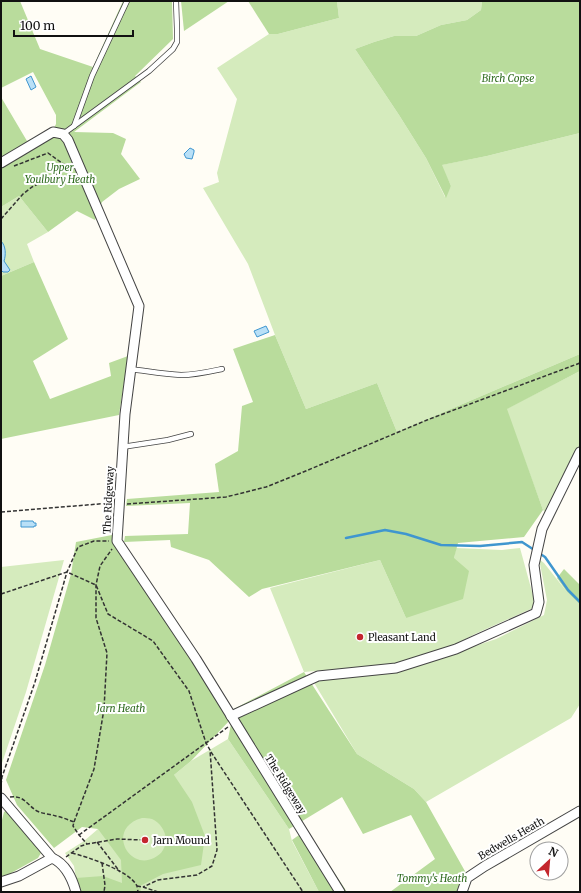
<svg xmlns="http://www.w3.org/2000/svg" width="581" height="893" font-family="Merriweather,serif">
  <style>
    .green { fill: #d5ebbd }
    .forest { fill: #b9dc9c; fill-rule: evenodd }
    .water { fill: #b9e0f7; stroke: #3f96cf }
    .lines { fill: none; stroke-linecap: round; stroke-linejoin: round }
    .stream { stroke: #3f96cf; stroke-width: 2.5 }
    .service-casing { stroke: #444; stroke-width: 6 }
    .minor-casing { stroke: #444; stroke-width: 11 }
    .path { stroke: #333; stroke-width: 1.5; stroke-dasharray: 4 2; stroke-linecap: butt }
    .service { stroke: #fff; stroke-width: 4.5 }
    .minor { stroke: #fff; stroke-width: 9 }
    .poi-dot { fill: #c4262e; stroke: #fff; stroke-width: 1.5 }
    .labels { text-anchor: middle; stroke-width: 4; stroke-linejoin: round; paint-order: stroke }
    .park-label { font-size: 10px; font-style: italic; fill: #2f6b1f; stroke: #fff }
    .street-label { font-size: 10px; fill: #111; stroke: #fff }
    .poi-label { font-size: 10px; fill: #111; stroke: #fff; text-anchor: start }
  </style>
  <rect width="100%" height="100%" fill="#fffdf5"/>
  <g class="green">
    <polygon points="337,1 482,1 481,10 467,20 441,25 416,36 394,36 374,42 355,49 399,115 426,158 445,197 451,186 441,165 487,156 580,133 580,354 397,432 377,383 306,409 275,335 248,264 203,188 219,182 217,173 237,99 217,68 269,34 278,34 339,18"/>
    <polygon points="19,196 48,232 27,244 34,262 1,276 1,207"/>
    <polygon points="580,371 580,448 572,456 546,513 543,510 506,409"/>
    <polygon points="456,548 502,550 520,548 534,599 533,608 475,634 449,648 395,664 304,672 270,588 380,560 406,618 454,558"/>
    <polygon points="539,559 544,563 567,592 580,605 580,704 571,718 426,802 414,789 357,754 313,681 427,662 496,639 544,615 547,600"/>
    <polygon points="64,560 26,692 1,766 1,567"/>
    <polygon points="228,739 289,829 292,841 319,892 80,892 76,878 74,866 65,853 84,841 98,829 174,775 191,761"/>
  </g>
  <g class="forest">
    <polygon points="1,1 20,1 40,49 93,67 123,1 172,1 173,39 135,76 141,82 74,132 113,133 126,139 121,154 140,179 119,189 102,202 95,220 77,211 48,232 19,196 1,207 1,97 27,141 54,128 56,124 56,115 33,72 1,88"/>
    <polygon points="181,1 229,1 184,31"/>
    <polygon points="248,1 337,1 339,18 278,34 269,34"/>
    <polygon points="482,1 580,1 580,133 487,156 442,165 451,186 446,198 426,158 399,115 355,49 374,42 394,36 416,36 441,25 467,20 481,10"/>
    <polygon points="34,262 68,339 33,361 50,399 111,376 109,363 128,356 119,415 1,439 1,276"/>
    <polygon points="275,335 306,409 377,383 397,432 580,354 580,371 507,409 543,510 524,537 458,543 454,558 469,571 463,599 406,618 380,560 262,589 249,597 209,560 171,547 170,540 124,542 125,536 188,534 190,503 126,506 127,499 219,492 215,464 238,451 242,406 253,402 233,349"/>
    <path d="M 112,535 L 230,720 L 191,761 L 174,775 L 192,802 L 205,836 L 201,865 L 163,874 L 140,886 L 141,892 L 80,892 L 76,878 L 103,876 L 122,883 L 121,860 L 98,829 L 82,827 L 54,848 L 17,805 L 6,780 L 45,665 L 71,574 L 76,542 ZM 142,818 C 145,818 149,818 152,819 C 163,824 170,838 163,850 C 161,854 157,856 154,858 C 128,871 106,828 142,818 Z"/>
    <polygon points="564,569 580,585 580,605 567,592 557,578"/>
    <polygon points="304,672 357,754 414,789 426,802 466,873 458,889 459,892 390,892 435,859 411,815 363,834 342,797 289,829 228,739 234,709"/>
    <polygon points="9,809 22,825 41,853 38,858 4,877 1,877 1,824 4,812"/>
    <polygon points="306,830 347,892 319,892 292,840"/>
  </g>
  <g class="water">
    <polygon points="31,76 36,87 31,90 26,79"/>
    <polygon points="190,148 194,150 194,152 192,159 186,158 184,154"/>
    <path d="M 1,241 C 6,246 6,255 4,261 L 10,270 L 8,272 L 3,272 L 1,270 Z"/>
    <polygon points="266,326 269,332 257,337 254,331"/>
    <polygon points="21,521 33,521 34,523 36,523 36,526 34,526 34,527 21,527"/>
  </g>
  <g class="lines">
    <polyline class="stream" points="346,538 385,530 406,534 441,545 480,546 522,542 545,557 568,590 580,602"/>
    <defs>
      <g id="service">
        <polyline points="74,126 92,76 127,1"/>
        <polyline points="63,134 149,71 173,49 177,42 177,29 176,1"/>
        <path d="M 130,369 C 147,371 164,374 181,375 C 195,375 208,372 222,369"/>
        <polyline points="122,447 168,440 191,434"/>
      </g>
      <g id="minor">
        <polyline points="1,163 53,132 63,134 68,140 139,306 125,414 117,541 196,659 340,892"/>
        <polyline points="231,716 318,676 396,668 456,649 536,613 539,602 534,565 542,529 580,452"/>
        <path d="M 1,798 L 52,858 C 66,864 72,878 76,892"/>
        <polyline points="1,882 19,876 52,858"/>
        <polyline points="462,892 467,878 485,866 580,811"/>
      </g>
    </defs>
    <use href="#service" class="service-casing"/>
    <use href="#minor" class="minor-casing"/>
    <g class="path">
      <polyline points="14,166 48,153 69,168"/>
      <polyline points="1,219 23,194 32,187 71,167"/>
      <polyline points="127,504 226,497 266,487 301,473 427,420 580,363"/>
      <polyline points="1,512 111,503"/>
      <polyline points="1,594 67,572 96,585 108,614 153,641 189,691 206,743 210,750 217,850 212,866 197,875 158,880 143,887"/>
      <polyline points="211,752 303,892"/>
      <polyline points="1,785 2,777 35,682 67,572 78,547 94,541 109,541"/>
      <path d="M 10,797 C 24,795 27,805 37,811 C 43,814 50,814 56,816 C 62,817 68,820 74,822 L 73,826 L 79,835 L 87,844"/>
      <polyline points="74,822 94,769 104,709 107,653 96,618 96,585 100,566 112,549"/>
      <polyline points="79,835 228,727"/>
      <polyline points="97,842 120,872"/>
      <path d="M 72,853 C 88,857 130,871 137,886 C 137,887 138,891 138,892"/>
      <polyline points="66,857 81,846 87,844 117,839 143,840"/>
      <polyline points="102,863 105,885 104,892"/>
      <polyline points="137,886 143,887 158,892"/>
    </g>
    <use href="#service" class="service"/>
    <use href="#minor" class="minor"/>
  </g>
  <g class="poi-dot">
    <circle cx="360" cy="637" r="4"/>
    <circle cx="145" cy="840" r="4"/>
  </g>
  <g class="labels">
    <g class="park-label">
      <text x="508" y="82">Birch Copse</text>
      <text x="60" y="171">Upper<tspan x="60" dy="12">Youlbury Heath</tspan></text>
      <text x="121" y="712">Jarn Heath</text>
      <text x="432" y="882">Tommy's Heath</text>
    </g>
    <g class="street-label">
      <text transform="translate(108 500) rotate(-87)" y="4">The Ridgeway</text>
      <text transform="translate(286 784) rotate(58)" y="4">The Ridgeway</text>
      <text transform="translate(511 838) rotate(-30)" y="4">Bedwells Heath</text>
    </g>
    <g class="poi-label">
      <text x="368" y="641">Pleasant Land</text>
      <text x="153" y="844">Jarn Mound</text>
    </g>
  </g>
  <rect width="581" height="893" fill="none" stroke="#111111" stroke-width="4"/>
  <g transform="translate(549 861) rotate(26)"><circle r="19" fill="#ffffff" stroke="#a0a0a0"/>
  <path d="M0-3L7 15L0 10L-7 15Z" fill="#c4262e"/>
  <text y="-6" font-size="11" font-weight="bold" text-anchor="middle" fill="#111111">N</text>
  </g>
  <path d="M14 30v6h119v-6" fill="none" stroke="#111111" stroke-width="2"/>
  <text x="20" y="30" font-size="12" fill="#111111" stroke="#ffffff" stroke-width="3" paint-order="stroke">100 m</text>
</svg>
